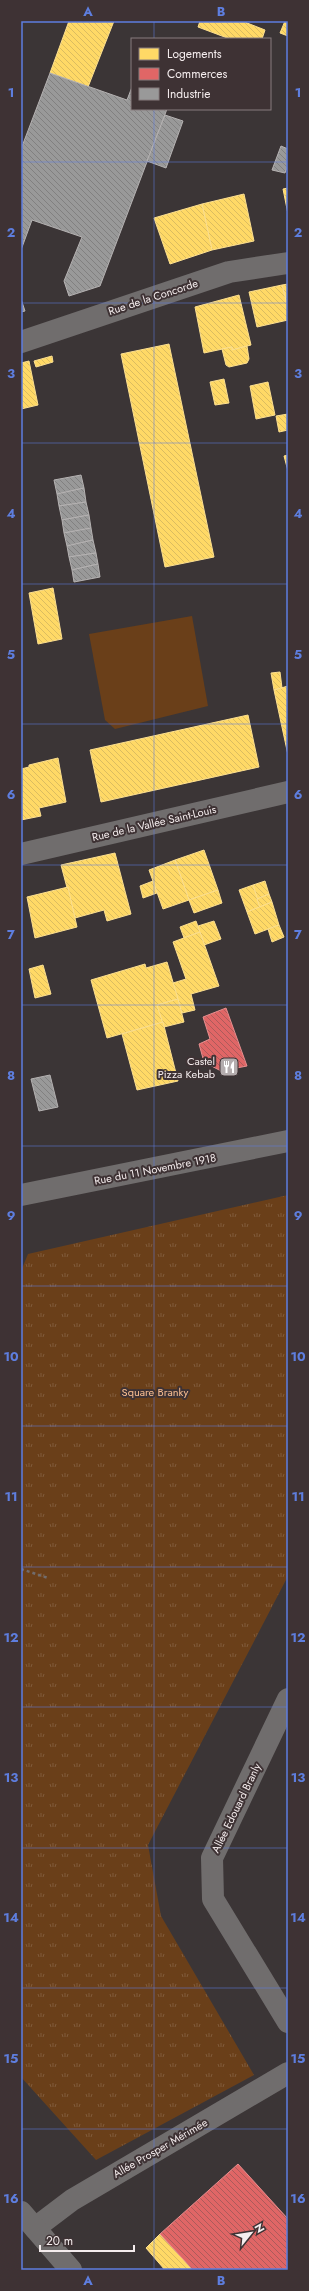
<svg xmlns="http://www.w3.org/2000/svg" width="309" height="2291" font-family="Jost,sans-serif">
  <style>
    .grass { fill: #6a3f19 }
    .park { fill: url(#park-tufts) }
    .homes { fill: url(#homes-back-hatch); stroke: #fcdf8f }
    .shops { fill: url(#shops-back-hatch); stroke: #e68e8f }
    .industry { fill: url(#industry-back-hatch); stroke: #b5b2b2 }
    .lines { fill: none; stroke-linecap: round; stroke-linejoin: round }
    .path { stroke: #716c6d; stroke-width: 2.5; stroke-dasharray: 3 3; stroke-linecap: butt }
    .minor { stroke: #706d6d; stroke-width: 22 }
    .tertiary { stroke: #706d6d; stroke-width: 22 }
    .grid { fill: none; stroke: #5e7edf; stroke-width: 1; stroke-opacity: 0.55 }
    .labels { text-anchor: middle; stroke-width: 4; stroke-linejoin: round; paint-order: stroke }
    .street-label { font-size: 11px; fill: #f5edee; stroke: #3e3234 }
    .poi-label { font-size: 11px; fill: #f5edee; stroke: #3e3234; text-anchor: end }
    .park-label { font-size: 11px; fill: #fabe91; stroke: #3e3234 }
    .neatline { fill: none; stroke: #5e7edf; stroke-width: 1.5 }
    .grid-label { font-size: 13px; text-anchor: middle; font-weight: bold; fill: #5e7edf }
  </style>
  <defs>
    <pattern id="park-tufts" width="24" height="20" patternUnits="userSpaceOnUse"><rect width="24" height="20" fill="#6a3f19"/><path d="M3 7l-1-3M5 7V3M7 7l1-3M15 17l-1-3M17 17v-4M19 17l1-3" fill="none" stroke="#805b3b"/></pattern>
    <pattern id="homes-back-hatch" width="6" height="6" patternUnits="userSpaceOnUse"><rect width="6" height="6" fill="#ffd966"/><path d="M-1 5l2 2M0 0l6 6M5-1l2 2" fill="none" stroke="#dbbc60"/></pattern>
    <pattern id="shops-back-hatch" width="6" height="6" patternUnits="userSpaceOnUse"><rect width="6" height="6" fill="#e06666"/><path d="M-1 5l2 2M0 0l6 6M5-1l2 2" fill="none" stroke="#ac5b5b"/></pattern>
    <pattern id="industry-back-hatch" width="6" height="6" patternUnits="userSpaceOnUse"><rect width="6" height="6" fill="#999"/><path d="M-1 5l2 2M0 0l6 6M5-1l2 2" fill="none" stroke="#818080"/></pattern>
  </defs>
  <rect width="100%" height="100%" fill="#3b3536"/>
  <polygon class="grass" points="192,616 208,706 115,729 105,720 89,634"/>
  <polygon class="park" points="288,1195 288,1576 148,1845 161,1916 254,2075 96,2160 21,2077 21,1271 28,1254"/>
  <g class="homes">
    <polygon points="69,21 114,21 88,87 50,73"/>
    <polygon points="200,21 242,21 265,30 262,39 230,39 198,27"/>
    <polygon points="285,21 288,21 288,36 280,33"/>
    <polygon points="288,188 288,214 283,189"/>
    <polygon points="244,194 254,241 212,250 202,204"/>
    <polygon points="202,204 212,250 170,264 154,218"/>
    <polygon points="288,284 288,308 282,285"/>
    <polygon points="282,285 288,308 288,320 257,327 249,292"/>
    <polygon points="239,295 251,345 232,350 232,347 204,353 195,307"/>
    <polygon points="169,344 214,557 165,567 121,354"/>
    <polygon points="247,346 249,359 247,363 229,367 226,365 222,349 232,347 232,350"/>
    <polygon points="52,356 53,362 36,367 34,361"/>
    <polygon points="29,361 38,405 21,409 21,363"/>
    <polygon points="224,379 229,403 215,405 210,382"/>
    <polygon points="268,382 275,415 256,419 250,386"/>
    <polygon points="288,414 288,430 279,432 276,416"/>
    <polygon points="288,455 288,471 284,456"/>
    <polygon points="53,588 62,639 38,644 29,593"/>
    <polygon points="280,672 282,688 274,690 271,673"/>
    <polygon points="288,686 288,755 274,690"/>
    <polygon points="248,715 259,767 101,802 90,750"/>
    <polygon points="58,758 66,802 39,808 41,816 21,820 21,769 29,767 29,765"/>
    <polygon points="204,850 218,890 189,900 175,860"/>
    <polygon points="115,853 131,914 107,921 104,910 75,918 61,865"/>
    <polygon points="175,860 189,900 163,909 149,870"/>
    <polygon points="153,881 157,893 143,898 140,886"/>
    <polygon points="265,881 269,894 257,899 253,885"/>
    <polygon points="253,885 260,907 247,912 239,890"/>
    <polygon points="68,887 77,927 35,938 27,897"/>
    <polygon points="218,890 222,903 194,913 189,900"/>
    <polygon points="269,894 272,902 260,907 257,899"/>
    <polygon points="272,902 279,925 255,934 247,912"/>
    <polygon points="196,921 200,932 184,938 180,927"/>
    <polygon points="214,921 221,939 204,945 198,926"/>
    <polygon points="279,925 284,937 272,942 268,929"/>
    <polygon points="200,932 219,986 191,994 195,1010 182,1013 173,983 186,979 173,942"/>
    <polygon points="167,962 178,999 157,1005 163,1022 107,1038 91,980 145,964 146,968"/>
    <polygon points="43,965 51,994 35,998 29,969"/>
    <polygon points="178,999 184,1022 164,1027 157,1005"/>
    <polygon points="163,1022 178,1081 137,1090 122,1034"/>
    <polygon points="160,2234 193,2270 165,2270 146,2248"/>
  </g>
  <g class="shops">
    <polygon points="226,1008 247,1066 221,1071 204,1062 199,1044 210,1039 203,1017"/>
    <polygon points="238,2164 288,2219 288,2270 193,2270 160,2234"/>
  </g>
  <g class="industry">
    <polygon points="50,73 127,100 132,87 132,109 167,109 100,286 69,296 64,281 82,237 32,220 21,250 21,149"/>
    <polygon points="165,115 183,121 166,168 147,161"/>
    <polygon points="281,146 288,149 288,165 285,173 272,170"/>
    <polygon points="21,299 25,311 21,312"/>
    <polygon points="81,475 84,488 57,494 54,480"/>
    <polygon points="84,488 86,502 59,506 57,494"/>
    <polygon points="86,502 89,515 62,520 59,506"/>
    <polygon points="89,515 91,528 64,533 62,520"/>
    <polygon points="91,528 93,540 67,546 64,533"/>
    <polygon points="93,540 96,553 69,557 67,546"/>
    <polygon points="96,553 98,564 72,570 69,557"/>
    <polygon points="98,564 100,577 74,582 72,570"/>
    <polygon points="50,1075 58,1107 39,1111 31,1079"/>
  </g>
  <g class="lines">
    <polyline class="path" points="21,1569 48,1578"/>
    <g class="minor">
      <polyline points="21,342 229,272 288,263"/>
      <polyline points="21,854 288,792"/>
      <polyline points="21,1195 288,1141"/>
      <polyline points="288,1699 212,1858 213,1899 288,2022"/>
      <polyline points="35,2228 72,2200 288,2073"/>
    </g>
    <polyline class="tertiary" points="21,2212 71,2270"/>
  </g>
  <path class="grid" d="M 154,21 L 154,39M 154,109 L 154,2270M 21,162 L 288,162M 21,303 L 288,303M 21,443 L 288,443M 21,584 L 288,584M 21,724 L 288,724M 21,865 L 288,865M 21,1005 L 288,1005M 21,1146 L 288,1146M 21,1286 L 288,1286M 21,1426 L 288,1426M 21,1567 L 288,1567M 21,1707 L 288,1707M 21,1848 L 288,1848M 21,1988 L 288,1988M 21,2129 L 288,2129"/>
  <defs>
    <symbol id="restaurant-square" viewBox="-11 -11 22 22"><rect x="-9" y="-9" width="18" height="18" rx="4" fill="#b4adae" stroke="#3e3234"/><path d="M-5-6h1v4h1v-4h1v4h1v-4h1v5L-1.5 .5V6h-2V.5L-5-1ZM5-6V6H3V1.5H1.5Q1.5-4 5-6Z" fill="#fff"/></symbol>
  </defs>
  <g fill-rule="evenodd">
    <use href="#restaurant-square" x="218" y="1056" width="22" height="22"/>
  </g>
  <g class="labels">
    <g class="street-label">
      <text transform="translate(153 297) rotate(-18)" y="4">Rue de la Concorde</text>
      <text transform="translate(154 823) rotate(-13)" y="4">Rue de la Vallée Saint-Louis</text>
      <text transform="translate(155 1169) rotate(-11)" y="4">Rue du 11 Novembre 1918</text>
      <text transform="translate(236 1808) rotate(-64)" y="4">Allée Edouard Branly</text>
      <text transform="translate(160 2148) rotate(-30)" y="4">Allée Prosper Mérimée</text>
    </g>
    <g class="poi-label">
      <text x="215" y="1065">Castel<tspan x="215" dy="13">Pizza Kebab</tspan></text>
    </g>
    <g class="park-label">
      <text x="155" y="1396">Square Branky</text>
    </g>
  </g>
  <rect width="309" height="2291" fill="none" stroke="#3e3234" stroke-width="44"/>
  <rect x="131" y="38" width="140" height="72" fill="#3e3234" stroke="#877d7e"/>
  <rect x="139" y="48" width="20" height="12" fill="#ffd966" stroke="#877d7e"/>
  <text x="167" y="58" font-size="12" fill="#f5edee">Logements</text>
  <rect x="139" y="68" width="20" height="12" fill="#e06666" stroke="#877d7e"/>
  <text x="167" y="78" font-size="12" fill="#f5edee">Commerces</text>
  <rect x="139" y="88" width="20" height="12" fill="#999999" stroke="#877d7e"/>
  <text x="167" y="98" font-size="12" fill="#f5edee">Industrie</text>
  <g transform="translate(251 2233) rotate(60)" stroke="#3e3234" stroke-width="3" paint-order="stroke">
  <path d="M0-3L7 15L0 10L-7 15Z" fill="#f5edee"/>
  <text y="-6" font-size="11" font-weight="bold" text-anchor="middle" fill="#f5edee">N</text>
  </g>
  <path d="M40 2245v6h94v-6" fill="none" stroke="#f5edee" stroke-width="2"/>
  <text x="46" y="2245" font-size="12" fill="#f5edee" stroke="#3e3234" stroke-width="3" paint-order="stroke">20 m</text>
  <rect x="22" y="22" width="265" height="2247" class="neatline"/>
  <g class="grid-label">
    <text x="88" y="16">A</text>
    <text x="221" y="16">B</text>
    <text x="11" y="97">1</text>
    <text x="298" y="97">1</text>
    <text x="11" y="237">2</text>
    <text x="298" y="237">2</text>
    <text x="11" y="378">3</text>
    <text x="298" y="378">3</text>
    <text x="11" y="518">4</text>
    <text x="298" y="518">4</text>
    <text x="11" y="659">5</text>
    <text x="298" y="659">5</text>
    <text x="11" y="799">6</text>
    <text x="298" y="799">6</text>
    <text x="11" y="939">7</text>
    <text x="298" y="939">7</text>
    <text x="11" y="1080">8</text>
    <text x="298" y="1080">8</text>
    <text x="11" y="1220">9</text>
    <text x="298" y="1220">9</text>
    <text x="11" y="1361">10</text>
    <text x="298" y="1361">10</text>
    <text x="11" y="1501">11</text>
    <text x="298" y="1501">11</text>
    <text x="11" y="1642">12</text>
    <text x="298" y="1642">12</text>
    <text x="11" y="1782">13</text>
    <text x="298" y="1782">13</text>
    <text x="11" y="1922">14</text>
    <text x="298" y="1922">14</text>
    <text x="11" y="2063">15</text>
    <text x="298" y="2063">15</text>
    <text x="11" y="2203">16</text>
    <text x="298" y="2203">16</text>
    <text x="88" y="2285">A</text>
    <text x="221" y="2285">B</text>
  </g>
</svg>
